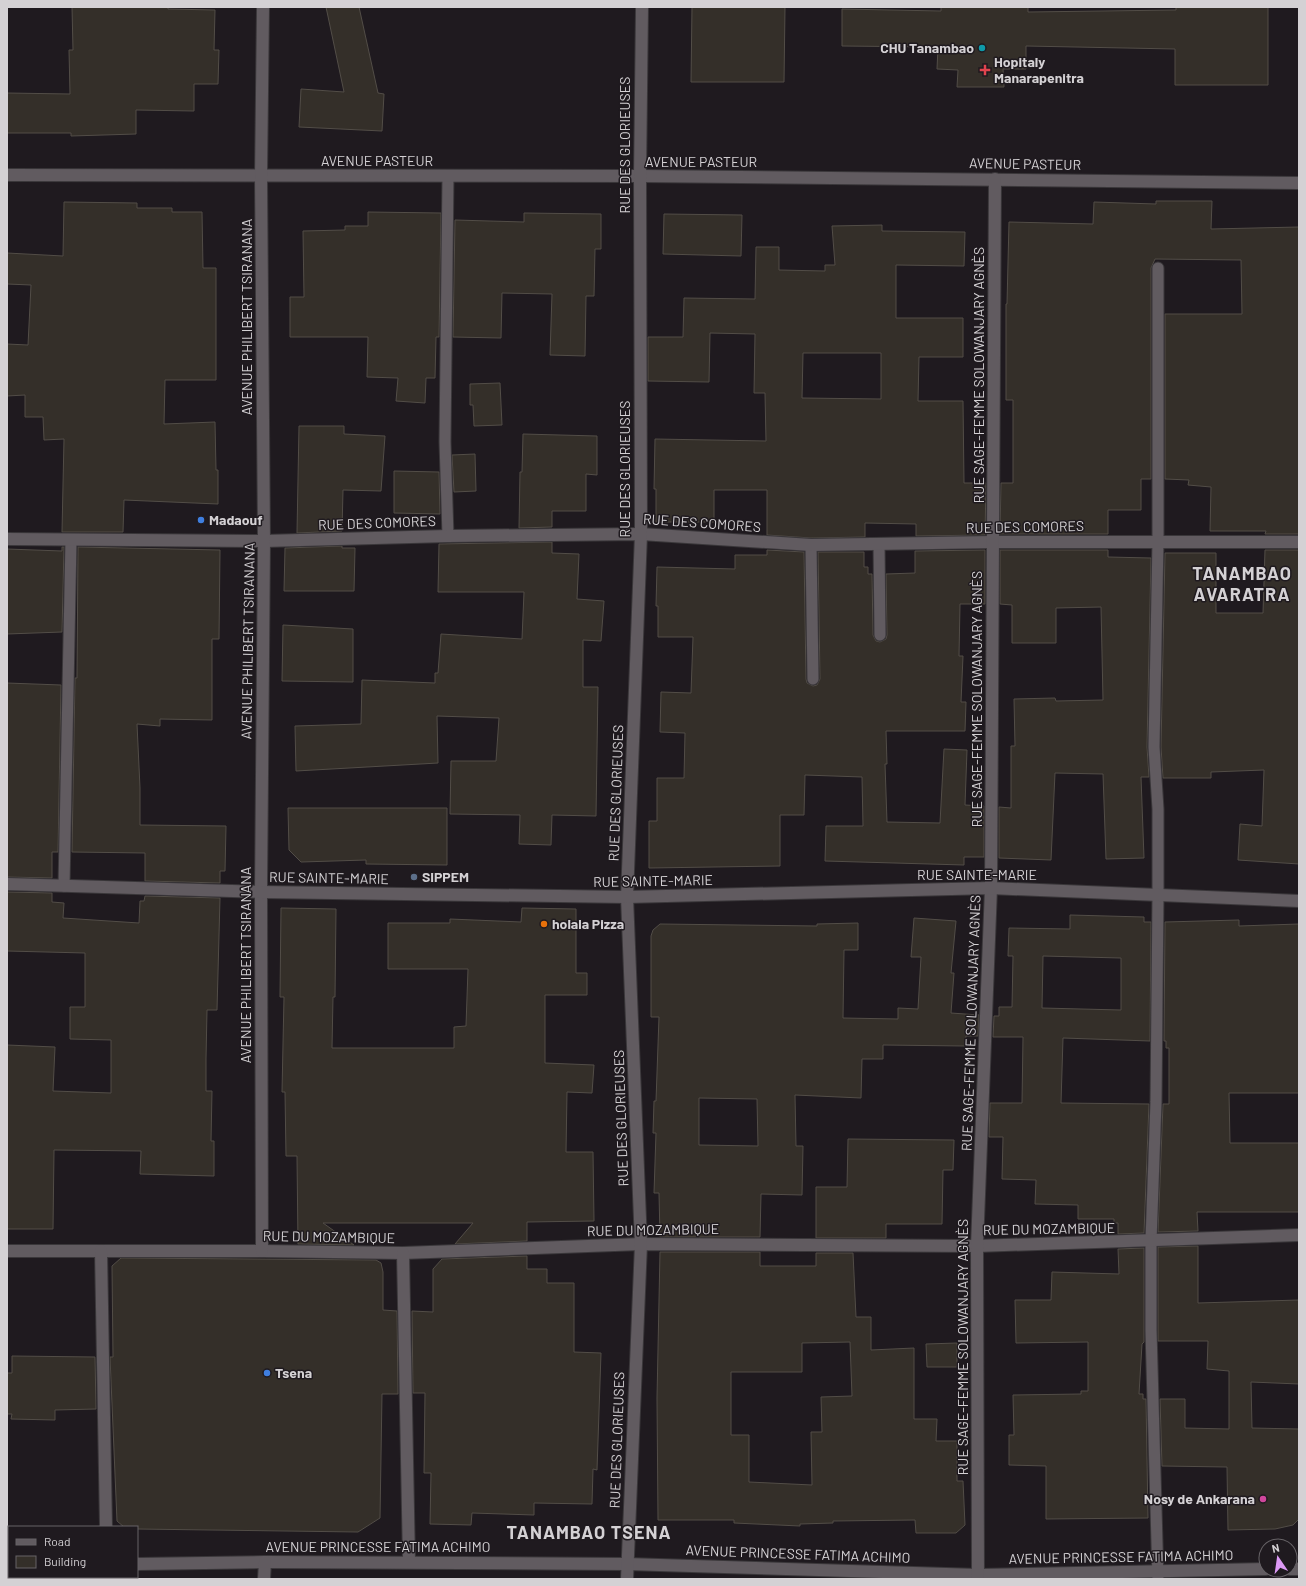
<svg xmlns="http://www.w3.org/2000/svg" width="1306" height="1586" font-family="Barlow,sans-serif">
  <style>
    .building { fill: #342f29; stroke: #524d47; fill-rule: evenodd }
    .lines { fill: none; stroke-linecap: round; stroke-linejoin: round }
    .lane-casing { stroke: #3a373a; stroke-width: 13 }
    .street-casing { stroke: #3a373a; stroke-width: 14 }
    .secondary-casing { stroke: #3a373a; stroke-width: 14 }
    .lane { stroke: #615b60; stroke-width: 11 }
    .street { stroke: #615b60; stroke-width: 12 }
    .secondary { stroke: #615b60; stroke-width: 12 }
    .culture-dot { fill: #0f9aa8; stroke: #1f1a1f; stroke-width: 1.5 }
    .health-dot { fill: #e0444e; stroke: #1f1a1f; stroke-width: 1.5 }
    .shop-dot { fill: #3f7fe0; stroke: #1f1a1f; stroke-width: 1.5 }
    .service-dot { fill: #5c6f8a; stroke: #1f1a1f; stroke-width: 1.5 }
    .food-dot { fill: #e8710a; stroke: #1f1a1f; stroke-width: 1.5 }
    .hotel-dot { fill: #d1479c; stroke: #1f1a1f; stroke-width: 1.5 }
    .labels { text-anchor: middle; stroke-width: 3; stroke-linejoin: round; paint-order: stroke }
    .poi-label { font-size: 14px; font-weight: bold; fill: #d4d1d4; stroke: #1f1a1f; text-anchor: start }
    .street-label { font-size: 14px; fill: #d4d1d4; stroke: #1f1a1f }
    .district-label { font-size: 18px; font-weight: bold; letter-spacing: 1px; fill: #d4d1d4; stroke: #1f1a1f }
  </style>
  <rect width="100%" height="100%" fill="#1f1a1f"/>
  <g class="building">
    <polygon points="72,7 168,7 168,9 215,10 214,50 219,50 218,84 194,84 194,111 136,110 136,134 71,136 71,133 7,133 7,93 70,94 69,50 73,50"/>
    <polygon points="326,7 359,7 378,93 384,94 382,131 299,127 301,89 344,92"/>
    <polygon points="692,7 785,7 784,82 691,82"/>
    <polygon points="941,7 1028,7 1028,12 1176,10 1176,7 1268,7 1268,85 1175,85 1175,49 1026,46 1026,69 1003,69 1004,87 957,87 958,70 937,69 938,47 842,46 842,9 941,11"/>
    <polygon points="1156,201 1212,201 1211,229 1299,227 1299,534 1265,534 1266,531 1210,531 1211,487 1188,485 1189,480 1165,479 1165,314 1242,314 1241,260 1155,259 1151,268 1151,479 1141,479 1141,510 1108,510 1108,534 1000,534 1001,483 1013,483 1013,400 1006,400 1006,304 1007,304 1009,222 1093,224 1094,202 1156,204"/>
    <polygon points="64,202 137,203 137,208 172,208 172,212 202,212 203,268 216,268 216,380 165,380 164,424 215,422 216,470 218,470 218,504 124,500 123,532 62,532 64,439 44,440 43,417 25,417 25,395 7,396 7,344 28,345 31,285 7,284 7,253 63,256"/>
    <polygon points="368,212 441,213 439,337 436,337 435,378 426,378 425,403 396,401 398,378 367,377 368,337 290,337 290,297 304,297 303,231 345,230 345,226 368,226"/>
    <polygon points="524,213 601,214 601,249 595,249 594,296 586,296 585,356 550,355 552,294 502,293 501,338 453,337 455,220 524,222"/>
    <polygon points="664,214 742,215 741,256 663,254"/>
    <path d="M 882,225 L 882,231 L 965,232 L 964,266 L 896,265 L 896,318 L 963,318 L 963,357 L 919,357 L 918,401 L 963,401 L 964,483 L 986,483 L 985,535 L 916,536 L 916,524 L 865,523 L 865,537 L 811,538 L 767,535 L 767,490 L 714,490 L 714,522 L 656,522 L 656,489 L 654,489 L 655,439 L 766,441 L 765,393 L 754,393 L 755,334 L 710,333 L 709,382 L 648,381 L 648,337 L 683,337 L 684,298 L 755,299 L 756,247 L 779,247 L 779,270 L 825,271 L 825,265 L 835,265 L 832,226 ZM 803,353 L 881,353 L 881,399 L 802,398 Z"/>
    <polygon points="500,383 502,425 474,426 473,405 470,405 470,384"/>
    <polygon points="299,426 344,426 344,434 385,436 381,491 343,490 342,531 297,533"/>
    <polygon points="523,434 597,436 597,475 586,474 586,511 552,511 552,527 519,528 520,472 522,472"/>
    <polygon points="475,454 476,491 454,492 452,455"/>
    <polygon points="394,471 439,472 440,514 394,513"/>
    <polygon points="552,542 552,553 579,554 577,599 604,601 601,641 583,640 583,687 598,687 596,816 552,815 551,845 519,844 520,815 450,814 451,761 496,761 499,718 437,716 438,763 296,771 295,726 361,724 362,680 435,683 435,673 438,673 441,634 522,639 524,592 438,592 439,544"/>
    <polygon points="342,546 342,548 355,548 354,591 284,591 285,548"/>
    <polygon points="62,547 64,547 62,632 7,634 7,549 62,551"/>
    <polygon points="78,547 220,550 219,639 212,639 212,720 160,719 160,726 137,724 140,788 140,825 226,826 225,871 220,871 220,883 145,881 145,853 72,852 75,678 77,678"/>
    <polygon points="767,550 804,552 806,679 807,683 813,686 817,685 820,679 818,552 864,552 864,567 868,567 868,574 872,574 873,635 876,641 880,642 886,639 887,635 886,574 915,573 915,551 985,550 985,604 960,604 959,656 963,656 961,702 966,702 965,731 886,731 887,764 885,764 887,822 940,823 944,749 967,750 965,805 984,806 984,857 964,857 964,865 825,861 826,826 863,826 862,777 805,775 804,815 780,815 780,866 649,868 649,821 657,821 657,778 684,778 685,733 660,732 661,692 691,693 693,637 658,637 658,606 656,606 657,567 735,569 735,555 767,555"/>
    <polygon points="1000,550 1108,550 1108,557 1151,558 1147,747 1149,777 1141,777 1144,858 1106,859 1103,774 1055,773 1051,860 999,858 999,807 1011,808 1011,746 1015,746 1014,699 1055,698 1056,701 1103,700 1101,607 1056,608 1056,643 1012,643 1012,605 1000,604"/>
    <polygon points="1265,550 1299,550 1299,864 1238,860 1240,824 1262,826 1264,770 1211,772 1211,778 1163,778 1161,747 1165,553 1216,553 1216,613 1263,613"/>
    <polygon points="283,625 353,629 353,682 282,681"/>
    <polygon points="7,683 61,685 58,852 52,852 52,878 7,877"/>
    <polygon points="288,808 447,808 447,865 366,864 366,860 301,862 289,850"/>
    <polygon points="7,892 52,893 52,902 64,903 63,918 139,923 140,901 144,901 145,896 220,898 217,1010 207,1010 206,1059 206,1091 212,1091 211,1141 214,1141 214,1176 140,1174 141,1151 54,1150 53,1229 7,1229 7,1045 55,1047 53,1091 111,1093 111,1040 70,1039 70,1007 85,1007 85,953 7,951"/>
    <polygon points="281,908 336,909 335,997 333,997 332,1048 454,1048 454,1027 466,1026 468,969 388,969 388,923 450,923 450,919 521,922 522,908 576,909 576,973 587,973 587,995 545,995 545,1063 594,1065 592,1093 567,1092 566,1152 593,1152 594,1221 527,1222 527,1241 455,1244 473,1223 323,1223 354,1245 298,1244 297,1156 286,1156 285,1092 282,1092 284,997 280,997"/>
    <path d="M 1070,915 L 1144,917 L 1144,922 L 1151,922 L 1150,1041 L 1063,1038 L 1061,1103 L 1149,1104 L 1144,1233 L 1118,1234 L 1118,1223 L 1114,1223 L 1114,1219 L 1078,1219 L 1078,1205 L 1035,1204 L 1036,1180 L 1002,1179 L 1003,1137 L 989,1137 L 990,1103 L 1022,1103 L 1023,1037 L 993,1037 L 994,1016 L 999,1016 L 999,1007 L 1012,1007 L 1013,956 L 1008,956 L 1009,928 L 1070,929 ZM 1043,956 L 1121,958 L 1121,1010 L 1042,1008 Z"/>
    <path d="M 914,918 L 956,921 L 951,973 L 954,973 L 951,1013 L 979,1015 L 978,1036 L 966,1036 L 965,1046 L 883,1045 L 883,1059 L 862,1059 L 861,1098 L 795,1095 L 796,1146 L 803,1146 L 802,1195 L 761,1194 L 760,1237 L 660,1237 L 659,1193 L 654,1193 L 656,1133 L 653,1133 L 654,1101 L 656,1101 L 659,1017 L 651,1017 L 651,936 L 653,930 L 660,924 L 817,926 L 817,924 L 858,923 L 858,950 L 844,950 L 843,1018 L 898,1019 L 898,1008 L 918,1009 L 921,957 L 911,957 ZM 699,1098 L 757,1099 L 758,1146 L 699,1145 Z"/>
    <polygon points="1239,920 1239,926 1299,924 1299,1093 1229,1093 1230,1143 1299,1143 1299,1212 1197,1212 1198,1231 1158,1232 1163,1104 1169,1104 1169,1048 1166,1048 1166,1041 1164,1041 1165,922"/>
    <polygon points="848,1139 954,1140 953,1170 943,1170 942,1224 886,1224 886,1238 816,1238 816,1187 847,1187"/>
    <polygon points="1198,1246 1198,1303 1299,1300 1299,1384 1251,1382 1252,1428 1299,1429 1299,1519 1293,1525 1275,1529 1228,1530 1227,1467 1162,1466 1160,1399 1185,1399 1185,1428 1229,1429 1229,1371 1207,1369 1208,1341 1158,1341 1158,1247"/>
    <polygon points="1144,1248 1144,1342 1142,1344 1139,1394 1143,1394 1143,1399 1146,1399 1148,1518 1046,1519 1046,1466 1009,1465 1009,1435 1014,1435 1013,1395 1081,1394 1081,1391 1088,1391 1088,1342 1016,1343 1015,1300 1051,1300 1052,1272 1119,1274 1118,1249"/>
    <path d="M 660,1252 L 760,1252 L 760,1266 L 816,1266 L 816,1253 L 853,1253 L 856,1317 L 871,1317 L 871,1350 L 914,1348 L 914,1419 L 937,1419 L 936,1441 L 957,1441 L 957,1481 L 963,1481 L 965,1525 L 956,1533 L 916,1533 L 915,1520 L 833,1521 L 833,1523 L 800,1524 L 800,1526 L 734,1523 L 734,1520 L 658,1520 L 657,1398 ZM 850,1342 L 852,1396 L 821,1397 L 822,1432 L 811,1432 L 812,1485 L 749,1482 L 749,1435 L 731,1435 L 731,1372 L 802,1372 L 802,1343 Z"/>
    <polygon points="527,1256 527,1269 547,1269 547,1283 574,1283 574,1352 601,1353 597,1470 593,1469 592,1504 534,1503 534,1515 472,1513 471,1525 430,1524 431,1473 424,1473 425,1393 413,1393 412,1311 433,1312 433,1269 442,1259"/>
    <polygon points="121,1258 376,1260 381,1263 383,1272 383,1310 397,1311 398,1394 382,1394 380,1518 358,1532 137,1529 137,1527 124,1527 117,1521 110,1357 113,1357 112,1266"/>
    <polygon points="957,1343 957,1367 927,1367 926,1344"/>
    <polygon points="12,1356 95,1357 96,1409 55,1410 55,1420 11,1419 12,1414 7,1414 7,1373 12,1373"/>
  </g>
  <g class="lines">
    <defs>
      <g id="lane">
        <polyline points="1158,268 1158,541 1154,747 1158,809 1158,895 1156,1102 1151,1241 1151,1330 1158,1579"/>
        <polyline points="448,536 445,442 448,176"/>
        <polyline points="879,544 880,635"/>
        <polyline points="811,545 813,679"/>
        <polyline points="64,886 71,540"/>
      </g>
      <g id="street">
        <polyline points="7,175 640,176 1299,183"/>
        <polyline points="7,539 264,541 448,536 641,534 811,545 993,542 1299,542"/>
        <polyline points="7,1251 262,1251 403,1253 641,1244 977,1246 1299,1235"/>
        <polyline points="101,1251 106,1527"/>
        <polyline points="262,1251 261,892 264,541 261,177 263,7"/>
        <polyline points="403,1253 409,1562"/>
        <polyline points="7,1564 9,1564"/>
        <polyline points="137,1564 265,1562 627,1564 978,1575 1266,1569"/>
        <polyline points="1290,1569 1299,1569"/>
        <polyline points="264,1579 265,1562"/>
        <polyline points="627,1579 641,1244 627,897 641,534 640,176 642,7"/>
        <polyline points="978,1579 977,1246 991,888 995,179"/>
      </g>
      <polyline id="secondary" points="7,884 261,892 627,897 991,888 1299,901"/>
    </defs>
    <use href="#lane" class="lane-casing"/>
    <use href="#street" class="street-casing"/>
    <use href="#secondary" class="secondary-casing"/>
    <use href="#lane" class="lane"/>
    <use href="#street" class="street"/>
    <use href="#secondary" class="secondary"/>
  </g>
  <circle class="culture-dot" cx="982" cy="48" r="4"/>
  <path class="health-dot" d="M983 64h4v4h4v4h-4v4h-4v-4h-4v-4h4z"/>
  <g class="shop-dot">
    <circle cx="201" cy="520" r="4"/>
    <circle cx="267" cy="1373" r="4"/>
  </g>
  <circle class="service-dot" cx="414" cy="877" r="4"/>
  <circle class="food-dot" cx="544" cy="924" r="4"/>
  <circle class="hotel-dot" cx="1263" cy="1499" r="4"/>
  <g class="labels">
    <g class="poi-label">
      <text x="974" y="53" text-anchor="end">CHU Tanambao</text>
      <text x="994" y="67">Hopitaly<tspan x="994" dy="16">Manarapenitra</tspan></text>
      <text x="209" y="525">Madaouf</text>
      <text x="422" y="882">SIPPEM</text>
      <text x="552" y="929">holala Pizza</text>
      <text x="275" y="1378">Tsena</text>
      <text x="1255" y="1504" text-anchor="end">Nosy de Ankarana</text>
    </g>
    <g class="street-label">
      <text transform="translate(625 145) rotate(-90)" y="5">RUE DES GLORIEUSES</text>
      <text x="377" y="166">AVENUE PASTEUR</text>
      <text x="701" y="167">AVENUE PASTEUR</text>
      <text transform="translate(1025 164) rotate(1)" y="5">AVENUE PASTEUR</text>
      <text transform="translate(247 317) rotate(-90)" y="5">AVENUE PHILIBERT TSIRANANA</text>
      <text transform="translate(979 375) rotate(-90)" y="5">RUE SAGE-FEMME SOLOWANJARY AGNÈS</text>
      <text transform="translate(625 469) rotate(-90)" y="5">RUE DES GLORIEUSES</text>
      <text transform="translate(377 523) rotate(-2)" y="5">RUE DES COMORES</text>
      <text transform="translate(702 523) rotate(4)" y="5">RUE DES COMORES</text>
      <text transform="translate(1025 527) rotate(-1)" y="5">RUE DES COMORES</text>
      <text transform="translate(248 641) rotate(-89)" y="5">AVENUE PHILIBERT TSIRANANA</text>
      <text transform="translate(977 699) rotate(-90)" y="5">RUE SAGE-FEMME SOLOWANJARY AGNÈS</text>
      <text transform="translate(616 793) rotate(-88)" y="5">RUE DES GLORIEUSES</text>
      <text x="977" y="880">RUE SAINTE-MARIE</text>
      <text transform="translate(329 878) rotate(1)" y="5">RUE SAINTE-MARIE</text>
      <text transform="translate(653 881) rotate(-1)" y="5">RUE SAINTE-MARIE</text>
      <text transform="translate(246 965) rotate(-90)" y="5">AVENUE PHILIBERT TSIRANANA</text>
      <text transform="translate(971 1023) rotate(-88)" y="5">RUE SAGE-FEMME SOLOWANJARY AGNÈS</text>
      <text transform="translate(621 1118) rotate(-92)" y="5">RUE DES GLORIEUSES</text>
      <text transform="translate(1049 1229) rotate(-1)" y="5">RUE DU MOZAMBIQUE</text>
      <text transform="translate(653 1230) rotate(-1)" y="5">RUE DU MOZAMBIQUE</text>
      <text transform="translate(329 1237) rotate(1)" y="5">RUE DU MOZAMBIQUE</text>
      <text transform="translate(963 1347) rotate(-90)" y="5">RUE SAGE-FEMME SOLOWANJARY AGNÈS</text>
      <text transform="translate(617 1440) rotate(-88)" y="5">RUE DES GLORIEUSES</text>
      <text x="378" y="1552">AVENUE PRINCESSE FATIMA ACHIMO</text>
      <text transform="translate(798 1554) rotate(2)" y="5">AVENUE PRINCESSE FATIMA ACHIMO</text>
      <text transform="translate(1121 1557) rotate(-1)" y="5">AVENUE PRINCESSE FATIMA ACHIMO</text>
    </g>
    <g class="district-label">
      <text x="1242" y="580">TANAMBAO<tspan x="1242" dy="21">AVARATRA</tspan></text>
      <text x="589" y="1539">TANAMBAO TSENA</text>
    </g>
  </g>
  <rect width="1306" height="1586" fill="none" stroke="#d4d1d4" stroke-width="16"/>
  <rect x="8" y="1526" width="130" height="52" fill="#1f1a1f" stroke="#676367"/>
  <rect x="16" y="1539" width="20" height="6" fill="#615b60" stroke="#676367"/>
  <text x="44" y="1546" font-size="12" fill="#d4d1d4">Road</text>
  <rect x="16" y="1556" width="20" height="12" fill="#342f29" stroke="#676367"/>
  <text x="44" y="1566" font-size="12" fill="#d4d1d4">Building</text>
  <g transform="translate(1278 1558) rotate(347)"><circle r="19" fill="#1f1a1f" stroke="#676367"/>
  <path d="M0-3L7 15L0 10L-7 15Z" fill="#dc99f5"/>
  <text y="-6" font-size="11" font-weight="bold" text-anchor="middle" fill="#d4d1d4">N</text>
  </g>
</svg>
